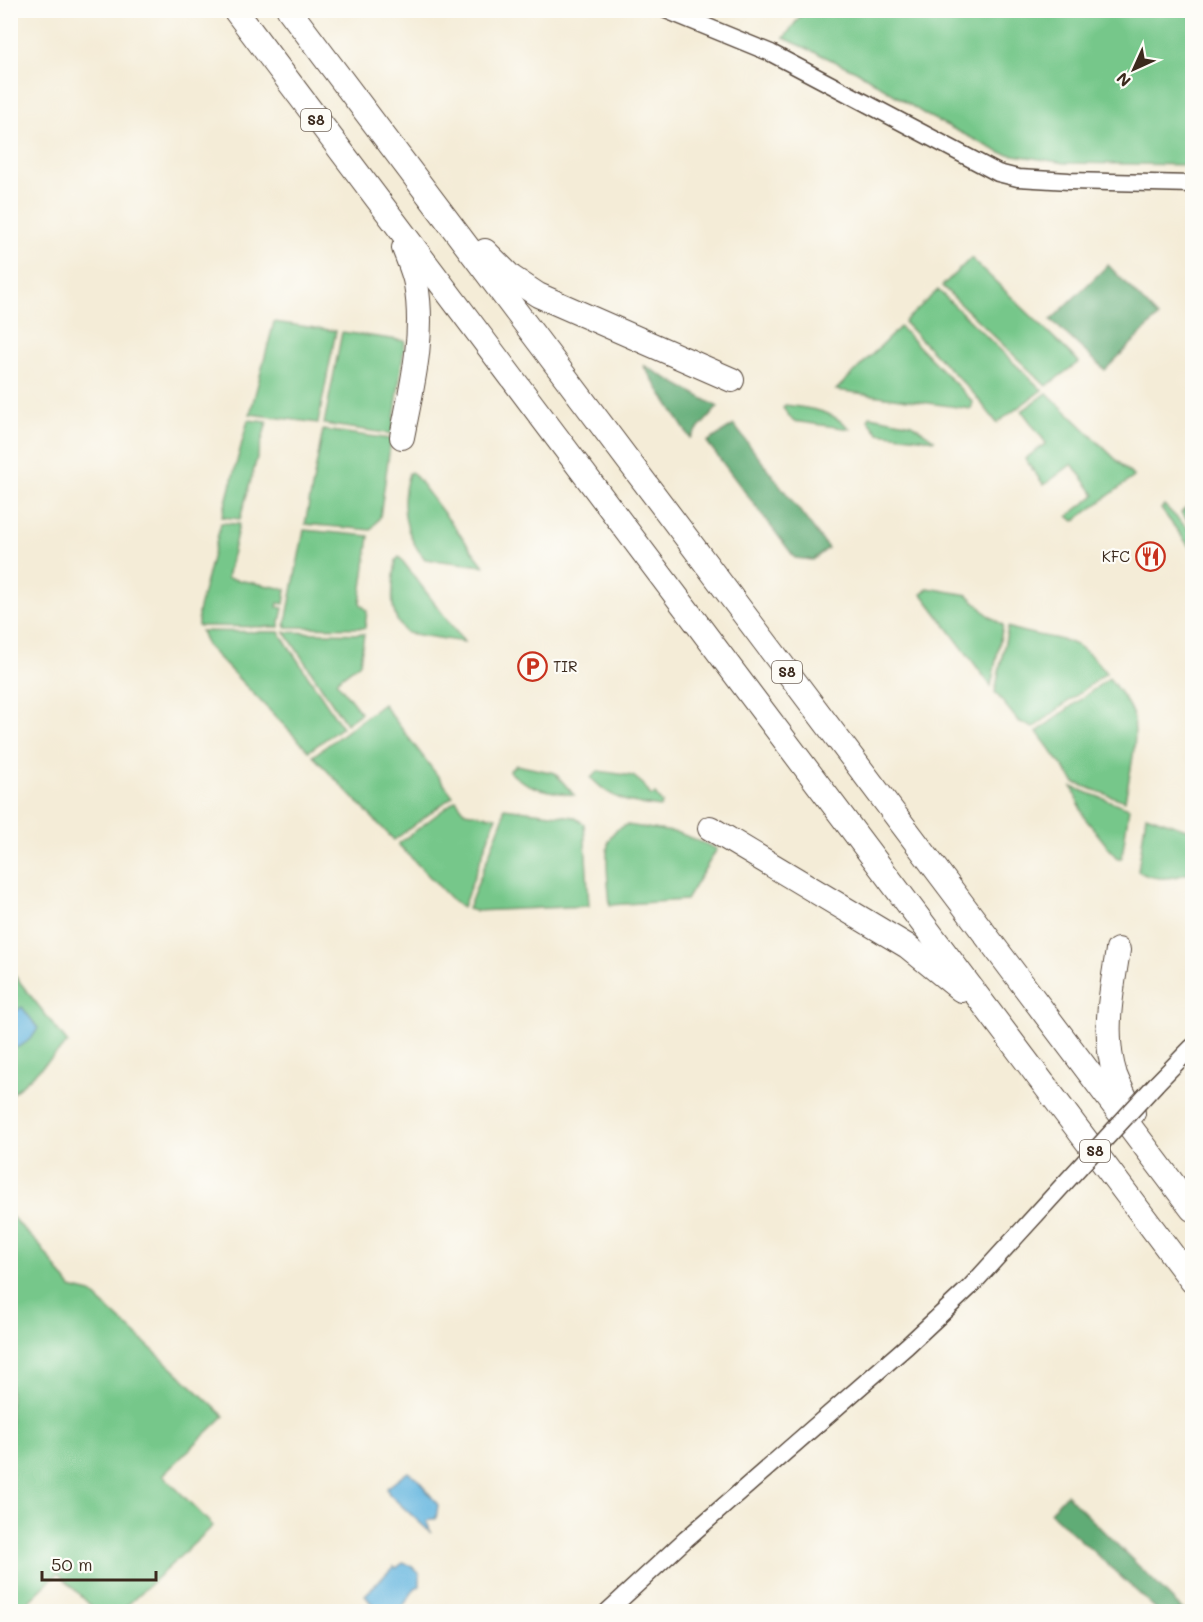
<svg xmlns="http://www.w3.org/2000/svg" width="1203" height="1622" font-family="Mali,sans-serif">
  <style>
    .green { fill: #76c78a; stroke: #587854; stroke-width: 1.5 }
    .forest { fill: #60ac76; stroke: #4e6b4a; stroke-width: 1.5 }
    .water { fill: #64b5df; stroke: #50707e; stroke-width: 1.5 }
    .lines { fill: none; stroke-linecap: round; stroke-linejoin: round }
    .tertiary-casing { stroke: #57473a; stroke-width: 19 }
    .motorway-casing { stroke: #57473a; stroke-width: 26 }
    .tertiary { stroke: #fff; stroke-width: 16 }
    .motorway { stroke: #fff; stroke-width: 24 }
    .tertiary-bridge-casing { stroke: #57473a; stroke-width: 19; stroke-linecap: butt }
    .tertiary-bridge { stroke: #fff; stroke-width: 16 }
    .labels { text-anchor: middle; stroke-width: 4.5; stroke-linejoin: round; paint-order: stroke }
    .shield { fill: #fdfcf7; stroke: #75695f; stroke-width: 1.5 }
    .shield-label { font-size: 14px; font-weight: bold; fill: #3b2a1e }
    .poi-label { font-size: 15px; fill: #3b2a1e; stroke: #fdfcf7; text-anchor: end }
  </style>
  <rect width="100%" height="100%" fill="#fdfcf7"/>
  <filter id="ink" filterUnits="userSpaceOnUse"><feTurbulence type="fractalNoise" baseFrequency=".0167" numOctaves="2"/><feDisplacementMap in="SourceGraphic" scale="12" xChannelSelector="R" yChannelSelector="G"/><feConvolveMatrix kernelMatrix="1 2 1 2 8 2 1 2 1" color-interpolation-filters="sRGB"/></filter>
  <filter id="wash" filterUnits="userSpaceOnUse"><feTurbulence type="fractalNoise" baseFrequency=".008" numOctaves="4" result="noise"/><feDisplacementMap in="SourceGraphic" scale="24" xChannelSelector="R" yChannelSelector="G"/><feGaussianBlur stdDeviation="1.35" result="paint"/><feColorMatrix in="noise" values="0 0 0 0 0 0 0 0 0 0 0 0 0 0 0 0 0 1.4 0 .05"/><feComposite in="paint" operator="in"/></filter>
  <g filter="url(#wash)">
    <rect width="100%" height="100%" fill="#f4ecd7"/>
    <g class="green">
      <polygon points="804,11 1192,11 1192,165 1065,163 1001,153 926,115 860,73 784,38"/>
      <polygon points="971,258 1079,362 1046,386 942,286"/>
      <polygon points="938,290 1042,390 997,423 975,395 904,322"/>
      <polygon points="274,322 336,331 318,423 250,414"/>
      <polygon points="900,327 973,402 971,409 836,390"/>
      <polygon points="342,332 405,341 392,434 324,424"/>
      <polygon points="1047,393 1134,477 1074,521 1068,516 1095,495 1072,464 1044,485 1025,459 1046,443 1022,411"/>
      <path d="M 785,405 C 810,408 831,410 850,429 L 793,421 L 783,408 Z"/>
      <polygon points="870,416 912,424 935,440 878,433 868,420"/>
      <polygon points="248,420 267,422 240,519 222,517"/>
      <polygon points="323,430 391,439 380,517 371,530 305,524"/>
      <path d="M 411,472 L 414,474 L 484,566 L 425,559 C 404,535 399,504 409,473 Z"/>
      <polygon points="1192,501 1192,525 1181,513"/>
      <polygon points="1164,505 1192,533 1192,550 1161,509"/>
      <polygon points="221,523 239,524 227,578 286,589 284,604 278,603 277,607 283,608 279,627 198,626 198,612"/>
      <polygon points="304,530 369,536 360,603 367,611 365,628 285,627"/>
      <path d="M 399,557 L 401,559 L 464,642 L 407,633 C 386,616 393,584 396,560 Z"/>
      <polygon points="928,588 968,595 989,616 1003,625 991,686 922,594"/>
      <path d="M 1008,627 C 1052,644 1073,628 1106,673 L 1033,728 L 1018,721 L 995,692 Z"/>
      <polygon points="201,631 279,632 342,727 309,751 207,646"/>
      <polygon points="285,632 364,634 360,663 336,681 361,713 346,724"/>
      <path d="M 1109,678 C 1117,689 1127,700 1132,713 C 1140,736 1129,776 1125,801 L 1075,783 L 1037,732 Z"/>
      <polygon points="383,704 453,796 394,840 313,756"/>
      <path d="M 516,765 L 555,773 L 574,795 C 549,791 528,790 509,771 Z"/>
      <path d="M 598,771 L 633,776 L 643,784 L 651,796 L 655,794 L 662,803 L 661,807 C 630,803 613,801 591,778 Z"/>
      <polygon points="1072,787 1129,808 1122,857 1120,859 1116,857 1084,817"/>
      <polygon points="456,800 465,812 496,817 463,907 454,902 398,844"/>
      <polygon points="504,808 574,817 584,824 589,906 475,911 468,909 503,818"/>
      <path d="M 1146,815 L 1192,831 L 1192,872 C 1176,878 1154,882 1138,871 Z"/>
      <path d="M 627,825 L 679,833 L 717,849 L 686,900 L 610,905 C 609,889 603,848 611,836 C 615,830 620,827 627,825 Z"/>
      <polygon points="11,971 68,1043 11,1095"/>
      <polygon points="10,1215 41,1247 71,1288 91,1293 224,1416 163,1475 213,1526 121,1611 96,1611 58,1573 19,1611 11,1611"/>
    </g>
    <g class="forest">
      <polygon points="1108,265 1158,317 1105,370 1051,320"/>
      <polygon points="643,365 718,407 690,438"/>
      <polygon points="734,425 828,548 813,560 795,558 707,442"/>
      <polygon points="1066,1494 1184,1611 1154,1611 1156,1609 1050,1512"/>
    </g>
    <g class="water">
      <path d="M 22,1007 L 38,1028 C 34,1037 23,1047 14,1048 L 11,1045 L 11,1015 Z"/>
      <polygon points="408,1472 417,1478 438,1505 436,1519 431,1519 427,1522 431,1533 389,1494 387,1488"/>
      <path d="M 403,1563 L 411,1566 L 420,1574 L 420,1586 L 415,1588 L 400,1611 C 383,1612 374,1610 365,1595 L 394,1566 L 396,1568 Z"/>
    </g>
  </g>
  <g filter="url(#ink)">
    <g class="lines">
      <defs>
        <g id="tertiary">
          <polyline points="666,10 771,53 998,173 1018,178 1069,181 1192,184"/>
          <polyline points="1156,1084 1192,1047"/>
          <polyline points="607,1612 686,1539 907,1346 970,1287 1064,1184"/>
        </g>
        <g id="motorway">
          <polyline points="235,10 1192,1281"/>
          <polyline points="289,10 1192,1209"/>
          <polyline points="485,251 511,277 538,295 732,380"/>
          <path d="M 402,437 C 412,386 425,336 416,284 C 414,272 408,259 404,248"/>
          <polyline points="710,828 907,946 961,990"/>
          <path d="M 1118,950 C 1112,990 1102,1034 1115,1075 C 1120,1088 1127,1101 1133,1113"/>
        </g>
      </defs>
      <use href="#tertiary" class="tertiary-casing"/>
      <use href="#motorway" class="motorway-casing"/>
      <use href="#tertiary" class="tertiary"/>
      <use href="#motorway" class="motorway"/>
      <defs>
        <polyline id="tertiary-bridge" points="1064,1184 1156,1084"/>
      </defs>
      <use href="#tertiary-bridge" class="tertiary-bridge-casing"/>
      <use href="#tertiary-bridge" class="tertiary-bridge"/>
    </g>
  </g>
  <defs>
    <symbol id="restaurant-ring" viewBox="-11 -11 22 22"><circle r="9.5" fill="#fdfcf7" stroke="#c8321e" stroke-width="1.5"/><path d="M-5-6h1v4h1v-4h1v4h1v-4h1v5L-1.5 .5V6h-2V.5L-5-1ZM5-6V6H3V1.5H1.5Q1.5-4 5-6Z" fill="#c8321e"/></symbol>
    <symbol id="parking-ring" viewBox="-11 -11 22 22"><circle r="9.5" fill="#fdfcf7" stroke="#c8321e" stroke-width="1.5"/><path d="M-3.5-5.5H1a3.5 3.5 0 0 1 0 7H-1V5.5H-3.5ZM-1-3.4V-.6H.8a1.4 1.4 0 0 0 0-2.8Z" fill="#c8321e"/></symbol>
  </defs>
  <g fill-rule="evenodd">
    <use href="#restaurant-ring" x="1134" y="540" width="33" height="33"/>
    <use href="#parking-ring" x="516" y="650" width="33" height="33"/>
  </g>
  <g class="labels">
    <g class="shield">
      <rect x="301" y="109" width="30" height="22" rx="4.5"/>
      <rect x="772" y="661" width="30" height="22" rx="4.5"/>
      <rect x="1080" y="1140" width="30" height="22" rx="4.5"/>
    </g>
    <g class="shield-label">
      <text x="316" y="125">S8</text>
      <text x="787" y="677">S8</text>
      <text x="1095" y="1156">S8</text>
    </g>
    <g class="poi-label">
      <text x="1130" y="562">KFC</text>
      <text x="553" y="672" text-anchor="start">TIR</text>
    </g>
  </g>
  <rect width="1203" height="1622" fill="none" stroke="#fdfcf7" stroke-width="36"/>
  <g transform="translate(1134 69) rotate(225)" stroke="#fdfcf7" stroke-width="4.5" paint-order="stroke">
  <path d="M0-4.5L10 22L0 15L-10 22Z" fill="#3b2a1e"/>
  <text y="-9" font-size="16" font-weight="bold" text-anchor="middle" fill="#3b2a1e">N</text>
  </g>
  <path d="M42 1571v9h114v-9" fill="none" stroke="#3b2a1e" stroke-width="3"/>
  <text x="51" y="1571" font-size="18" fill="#3b2a1e" stroke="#fdfcf7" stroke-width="4.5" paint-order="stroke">50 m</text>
</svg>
